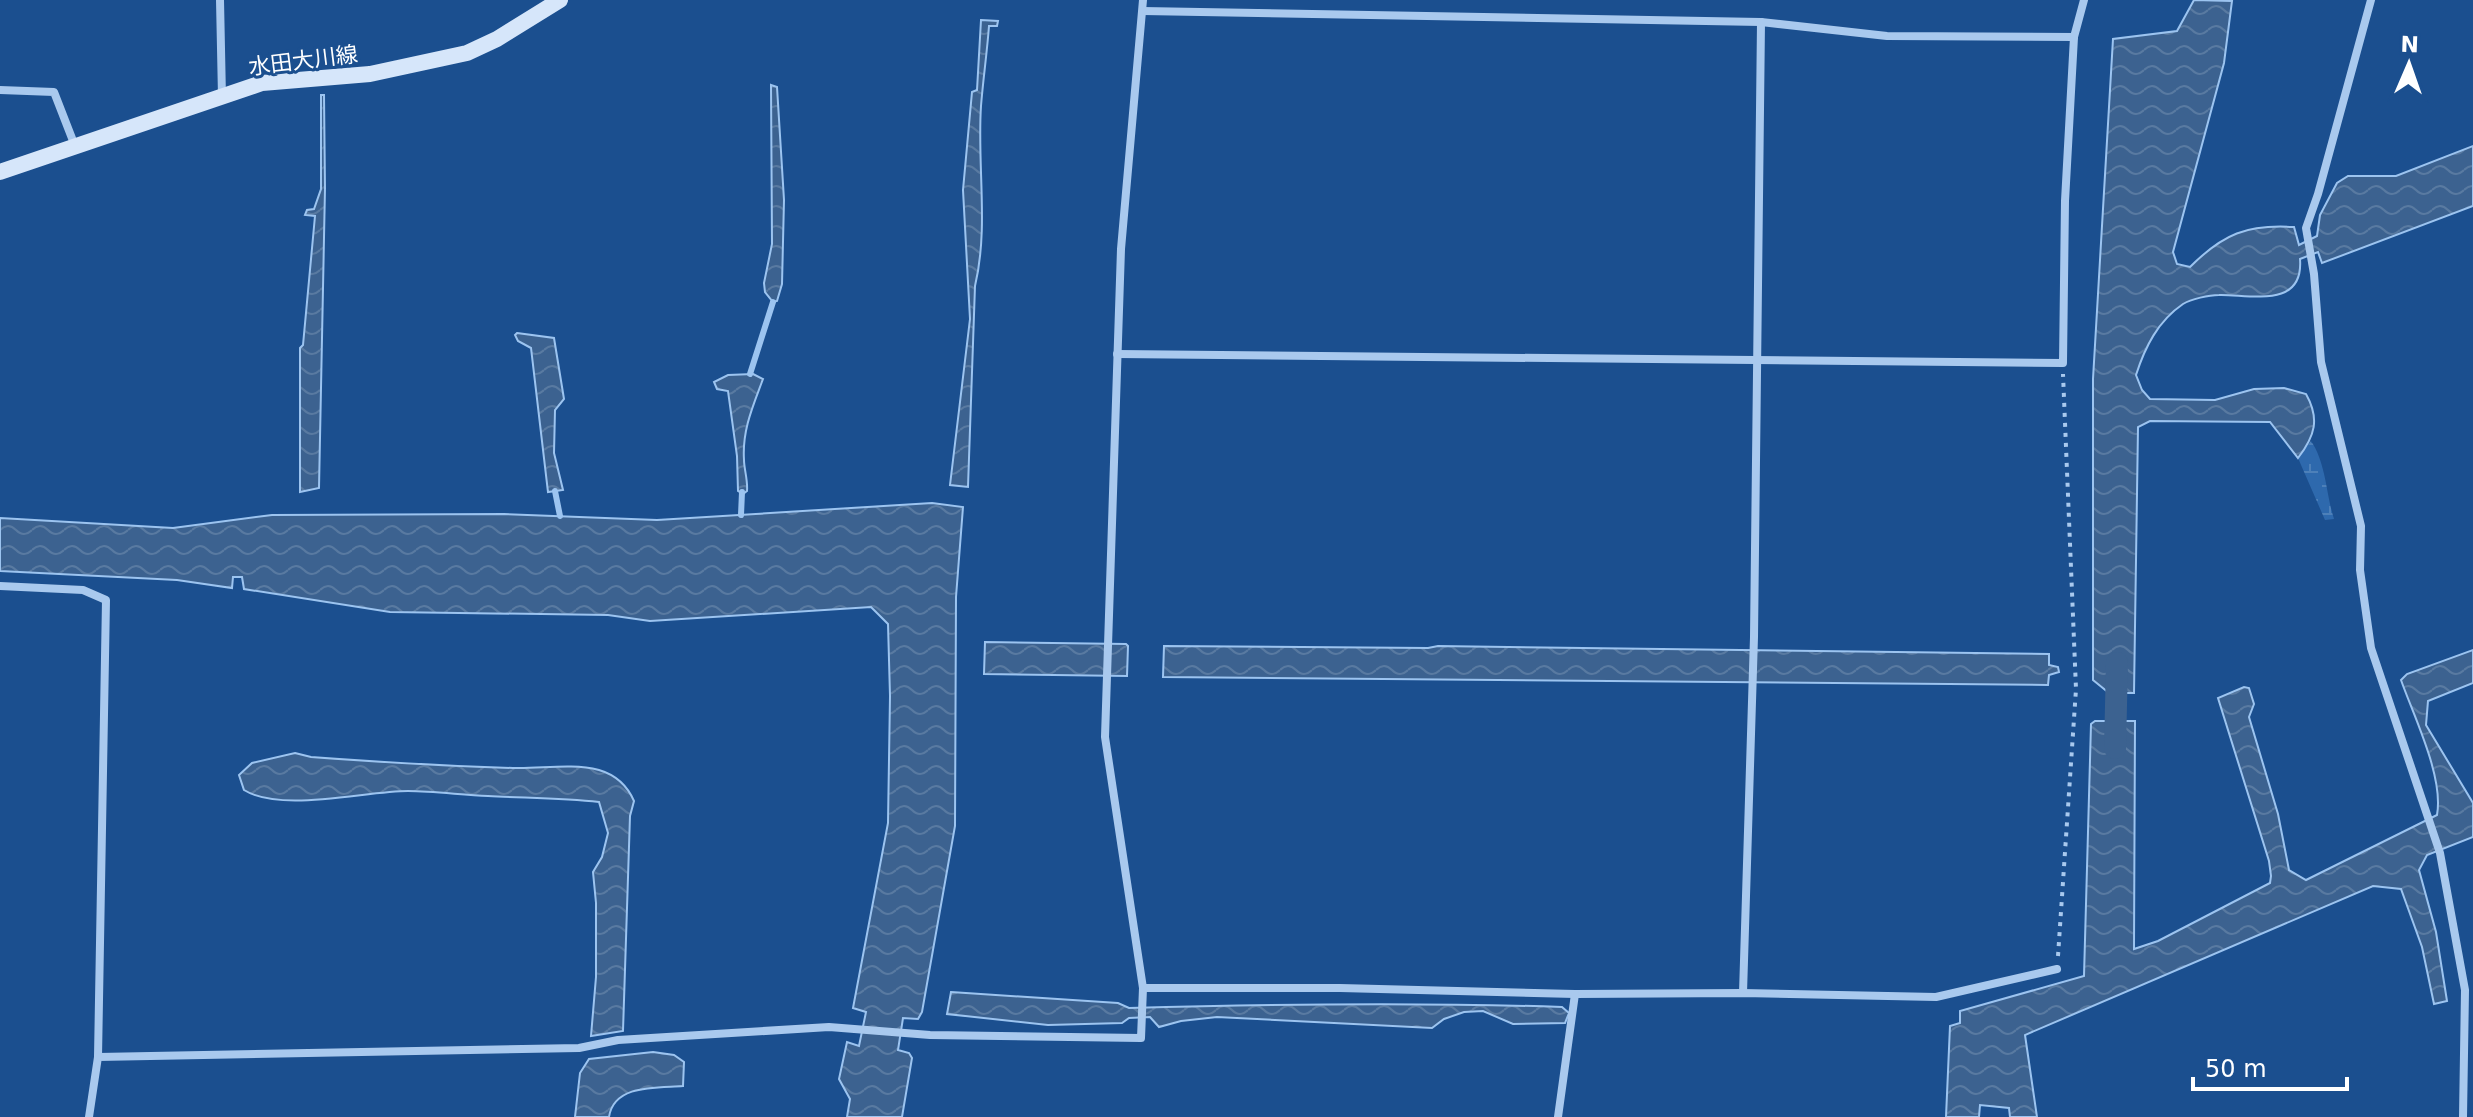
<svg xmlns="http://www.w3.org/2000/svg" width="2473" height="1117" font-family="'DejaVu Sans','Noto Sans JP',sans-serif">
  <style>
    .wetland { fill: url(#wetland-marsh) }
    .water { fill: url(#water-waves); stroke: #9cc4f0; stroke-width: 2 }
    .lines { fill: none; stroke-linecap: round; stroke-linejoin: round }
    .stream { stroke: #9cc4f0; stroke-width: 6 }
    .canal { stroke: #3c6290; stroke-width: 22 }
    .path { stroke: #a9c9ee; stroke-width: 4; stroke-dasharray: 4 6; stroke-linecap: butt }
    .minor { stroke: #a9c9ee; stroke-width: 8 }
    .secondary { stroke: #d6e6fa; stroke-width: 16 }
    .labels { text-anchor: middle; stroke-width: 6; stroke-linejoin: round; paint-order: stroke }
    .street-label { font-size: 22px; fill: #fff; stroke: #1b4f8f }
  </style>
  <defs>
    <pattern id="wetland-marsh" width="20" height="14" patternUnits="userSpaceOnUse" patternTransform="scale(2)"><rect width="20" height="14" fill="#2e69ad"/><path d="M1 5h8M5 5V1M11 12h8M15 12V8" fill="none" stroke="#4d80b9"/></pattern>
    <pattern id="water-waves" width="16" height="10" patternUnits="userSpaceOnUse" patternTransform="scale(2)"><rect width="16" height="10" fill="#3c6290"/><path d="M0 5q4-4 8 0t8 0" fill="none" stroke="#597aa1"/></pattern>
  </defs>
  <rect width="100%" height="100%" fill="#1b4f8f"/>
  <path class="wetland" d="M 2311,441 C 2326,463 2326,494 2334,519 L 2325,520 L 2298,458 Z"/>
  <g class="water">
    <path d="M 2194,0 L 2232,1 L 2224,63 L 2173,252 L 2177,264 L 2190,267 C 2223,234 2247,224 2294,227 L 2299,245 L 2317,236 L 2320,215 L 2337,183 L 2348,176 L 2396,176 L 2473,146 L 2473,206 L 2322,263 L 2318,252 L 2300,259 C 2304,310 2248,294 2219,295 C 2209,295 2191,299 2183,304 C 2158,321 2145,347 2136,375 L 2142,390 L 2150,399 L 2215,400 L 2254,389 L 2284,388 L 2306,394 C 2320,419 2315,436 2298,458 L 2270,422 L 2150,421 L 2138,427 L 2134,693 L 2109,693 L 2093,680 L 2093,379 L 2113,39 L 2177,31 Z"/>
    <path d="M 981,20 L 998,21 L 997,26 L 989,26 C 987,53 983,80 981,106 C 977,166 989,227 975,286 L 968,487 L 950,485 L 970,319 L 963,190 L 972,92 L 977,90 Z"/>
    <polygon points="771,85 777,87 784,200 782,284 777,301 773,302 765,292 764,283 772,244"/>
    <polygon points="321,95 324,95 325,188 319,488 300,492 300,348 303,345 315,216 305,215 307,210 314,209 321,189"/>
    <polygon points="517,333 554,338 564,399 555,410 554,453 563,490 548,492 531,348 518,341 515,335"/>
    <path d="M 753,374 L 763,379 C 753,406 742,430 744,460 C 744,469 748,480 747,491 L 743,494 L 738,491 L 737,456 L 728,391 L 717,389 L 714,382 L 728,375 Z"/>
    <polygon points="932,503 963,507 956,597 955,826 922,1012 918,1019 903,1018 898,1050 909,1053 912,1058 902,1117 847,1117 850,1099 839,1079 847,1042 859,1046 866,1012 853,1008 888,823 890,696 888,624 871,607 650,621 608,615 390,612 244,589 242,577 233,577 232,588 177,580 0,571 0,518 173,528 272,515 504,514 657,520"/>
    <polygon points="985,642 1126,644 1128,646 1127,676 984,674"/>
    <polygon points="1164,646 1428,648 1438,646 2049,654 2049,665 2058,667 2059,672 2049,675 2048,685 1163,677"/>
    <path d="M 2473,650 L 2473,683 L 2428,701 L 2426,725 L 2473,803 L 2473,837 L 2427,855 L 2419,870 L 2436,932 L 2447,1001 L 2434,1004 L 2422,947 L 2401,889 L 2373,886 L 2025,1035 L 2037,1117 L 2010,1117 L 2009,1108 L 1980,1105 L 1979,1117 L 1946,1117 L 1950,1026 L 1960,1023 L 1960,1011 L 2084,976 L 2091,724 L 2095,721 L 2135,721 L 2134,949 L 2158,941 L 2270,883 L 2271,876 L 2269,861 L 2218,698 L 2244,687 L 2249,688 L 2254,704 L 2249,717 L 2278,814 L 2289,870 L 2306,880 L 2437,815 C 2444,777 2414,717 2401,680 L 2407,674 Z"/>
    <path d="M 295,753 L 311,757 C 379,762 446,766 513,768 C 541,769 571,763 599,770 C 616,775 627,785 634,801 L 630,816 L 623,1031 L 591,1036 L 596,977 L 596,903 L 593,872 L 602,857 L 608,833 L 599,802 C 562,798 525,798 488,796 C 462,795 434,791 408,791 C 365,791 281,813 244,790 L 239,775 L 252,763 Z"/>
    <path d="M 951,992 L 1118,1003 L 1129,1008 C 1273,1004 1417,1002 1562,1007 L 1569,1013 L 1565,1023 L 1513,1024 L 1483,1011 L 1464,1012 L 1444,1019 L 1432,1028 L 1217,1017 L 1181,1021 L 1159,1027 L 1150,1017 L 1129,1018 L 1122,1023 L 1048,1025 L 947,1014 Z"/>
    <path d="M 653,1052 L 674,1055 L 684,1062 L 683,1086 C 657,1088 614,1084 609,1117 L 575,1117 L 580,1073 L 589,1059 Z"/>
  </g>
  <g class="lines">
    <g class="stream">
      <polyline points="750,374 773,302"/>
      <polyline points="555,491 560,516"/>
      <polyline points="741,515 742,492"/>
    </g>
    <polyline class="canal" points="2115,748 2117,663"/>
    <polyline class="path" points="2058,956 2076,689 2063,374"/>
    <g class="minor">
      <polyline points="220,0 222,97"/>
      <polyline points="2371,0 2318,194 2306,228 2314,274 2321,362 2361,526 2360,570 2371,648 2440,853 2465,990 2463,1117"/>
      <polyline points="1143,11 1761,22 1887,36 2074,37"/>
      <polyline points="0,90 54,92 75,146"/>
      <polyline points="1117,354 2063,363 2065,201 2074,37 2084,0"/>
      <polyline points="0,586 83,590 106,600 98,1057"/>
      <polyline points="1143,988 1340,988 1575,994 1743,993 1936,997 2057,969"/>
      <polyline points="1743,993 1754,637 1761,22"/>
      <polyline points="89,1117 98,1057 579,1048 618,1040 829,1027 930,1035 1141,1038 1143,988 1105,737 1121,249 1143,0"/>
      <polyline points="1558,1117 1575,994"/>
    </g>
    <polyline class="secondary" points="0,172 262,83 370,74 467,53 497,39 560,0"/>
  </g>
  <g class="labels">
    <g class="street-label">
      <text transform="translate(303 60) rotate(-7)" y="8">水田大川線</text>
    </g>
  </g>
  <g transform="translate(2409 64) rotate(2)" stroke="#1b4f8f" stroke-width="6" paint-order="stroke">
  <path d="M0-6L14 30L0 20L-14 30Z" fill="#ffffff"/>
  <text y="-12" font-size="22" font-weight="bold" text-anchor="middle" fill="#ffffff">N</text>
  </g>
  <path d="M2193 1077v12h154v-12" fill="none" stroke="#ffffff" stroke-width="4"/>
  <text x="2205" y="1077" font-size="24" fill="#ffffff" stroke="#1b4f8f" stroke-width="6" paint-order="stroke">50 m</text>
</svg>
